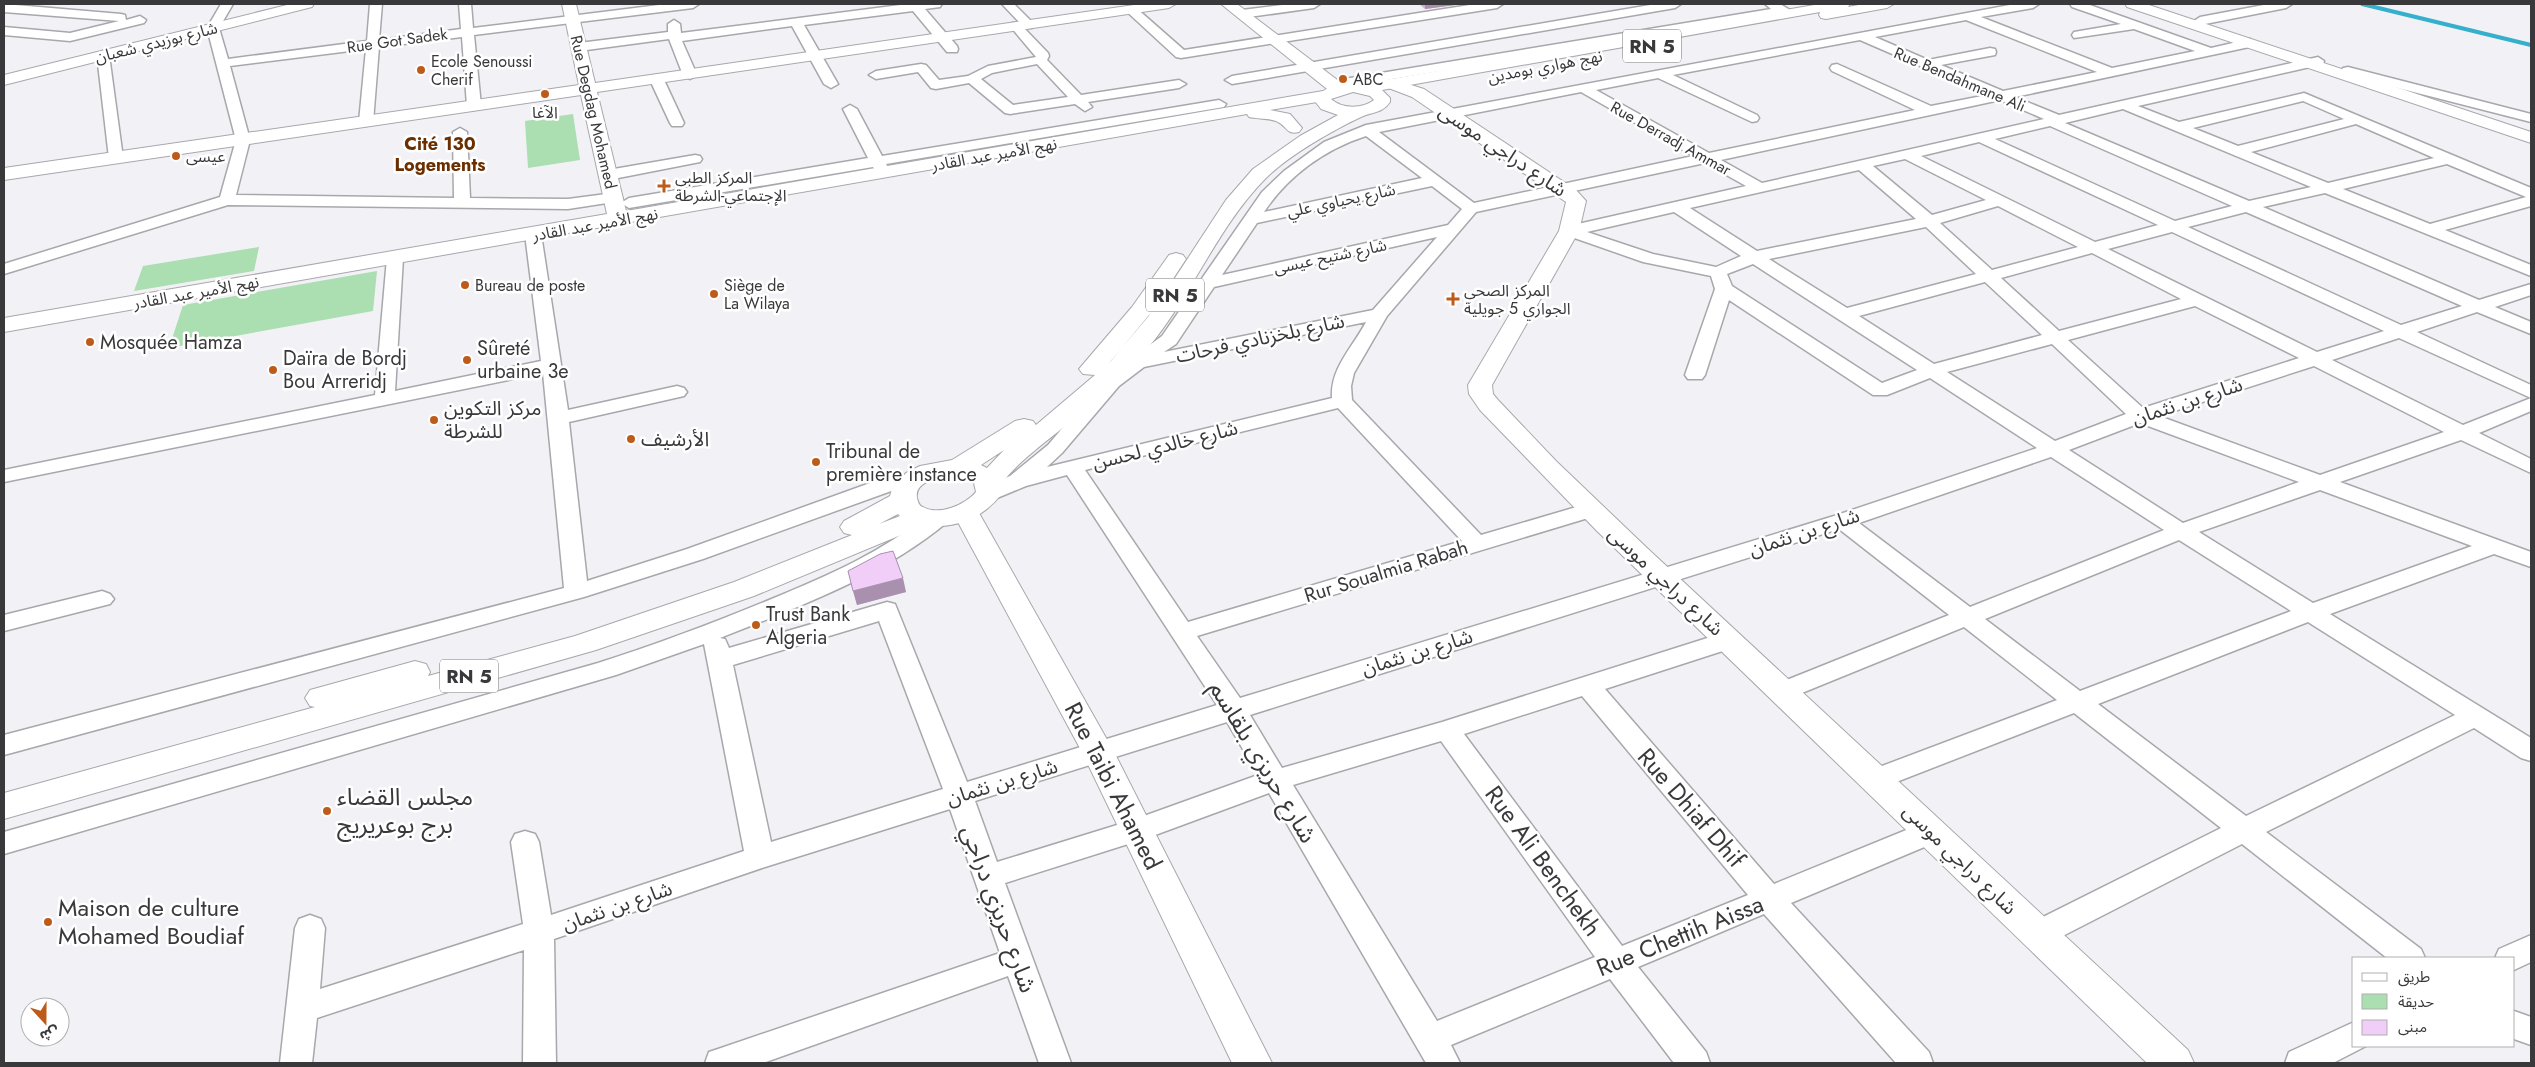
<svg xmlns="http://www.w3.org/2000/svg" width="2535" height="1067" font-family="Jost,'Noto Sans Arabic',sans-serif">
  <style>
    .green { fill: #abdeb0 }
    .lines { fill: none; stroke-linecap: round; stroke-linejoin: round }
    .stream { stroke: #35afcb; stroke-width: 4 }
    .street-casing { stroke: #a8a7ac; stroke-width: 3 }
    .secondary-casing { stroke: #a8a7ac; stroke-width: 2 }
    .primary-casing { stroke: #a8a7ac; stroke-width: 2 }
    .street { fill: #fff; fill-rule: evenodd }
    .secondary { fill: #fff; fill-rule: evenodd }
    .primary { fill: #fff; fill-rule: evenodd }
    .wall { fill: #ceb1d5 }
    .shaded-wall { fill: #a890ae }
    .building { fill: #f0cef8; stroke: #a890ae }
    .poi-dot { fill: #bd5c1a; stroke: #fff; stroke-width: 2 }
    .labels { text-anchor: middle; stroke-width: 5; stroke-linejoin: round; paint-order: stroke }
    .far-street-label { font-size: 16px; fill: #39383a; stroke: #fff }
    .far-poi-label { font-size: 16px; fill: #39383a; stroke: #fff; text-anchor: start }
    .far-neighbourhood-label { font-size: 18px; font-weight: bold; fill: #6a2e01; stroke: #fff }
    .shield { fill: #fff; stroke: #747475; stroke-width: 1 }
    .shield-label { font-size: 19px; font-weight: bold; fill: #39383a }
    .street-label { font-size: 20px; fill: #39383a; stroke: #fff }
    .poi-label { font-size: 20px; fill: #39383a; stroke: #fff; text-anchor: start }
    .near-street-label { font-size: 24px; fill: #39383a; stroke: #fff }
    .near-poi-label { font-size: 24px; fill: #39383a; stroke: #fff; text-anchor: start }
  </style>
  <rect width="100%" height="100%" fill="#f2f1f6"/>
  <g class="green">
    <polygon points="573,114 580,160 528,168 525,121"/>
    <polygon points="259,247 254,271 134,291 143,266"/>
    <polygon points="377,271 373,311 169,348 183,305"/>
  </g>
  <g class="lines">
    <polyline class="stream" points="2362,4 2531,45"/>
    <defs>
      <g id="street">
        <polygon points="4,4 121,14 125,15 126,20 140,16 146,20 144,23 70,41 4,35 4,27 70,33 119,21 4,12"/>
        <polygon points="221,4 233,4 219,28 228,59 367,41 370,4 382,4 379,40 461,29 459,4 471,4 473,28 667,4 699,4 693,8 474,35 481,106 474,110 467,106 462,37 379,47 373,122 366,126 359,122 366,49 230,66 250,140 236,195 454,198 453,132 460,128 467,132 470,198 568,199 614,193 622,198 620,201 568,209 228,205 4,274 4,264 220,197 236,140 207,28"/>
        <polygon points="908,4 942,4 940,7 925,9 957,46 958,49 957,52 947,52 913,11 804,25 838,84 831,88 824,84 792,26 682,41 697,75 690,79 683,75 669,39 579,51 573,47 579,43 668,32 668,24 674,20 680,24 681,33"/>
        <path d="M 1002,4 L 1014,4 L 1032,22 L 1034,25 L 1032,28 L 1024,28 L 1048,53 L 1049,56 L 1047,60 L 1081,95 L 1179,80 L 1186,84 L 1179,88 L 1088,102 L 1092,107 L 1085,111 L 1075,104 L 1010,114 L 1005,113 L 969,83 L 936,89 L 931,88 L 918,72 L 876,79 L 869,75 L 876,71 L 921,64 L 926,65 L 939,80 L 968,76 L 988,66 L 1036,57 L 1010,26 L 1012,23 L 1020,23 ZM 1037,64 L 1068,97 L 1013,105 L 981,79 L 992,73 Z"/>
        <polygon points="1290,4 1320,4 1314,8 1242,18 1236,14 1242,10"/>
        <polygon points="1476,4 1503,4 1497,8 1181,58 1176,57 1125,10 1127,7 1135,7 1184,50"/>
        <polygon points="1656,4 1681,4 1675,8 1232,84 1225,80 1232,76"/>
        <polygon points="1765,4 1780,4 1790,10 1784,14 1332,89 1325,85 1332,81 1771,9"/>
        <path d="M 2015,4 L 2039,4 L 2033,8 L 1981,17 L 2112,68 L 2195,51 L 2134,29 L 2074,38 L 2072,35 L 2074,32 L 2121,24 L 2072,7 L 2070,4 L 2087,4 L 2211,48 L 2250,39 L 2256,43 L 2254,46 L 2015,97 L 2059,115 L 2318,57 L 2324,61 L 2323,64 L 2138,106 L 2179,122 L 2304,93 L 2531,188 L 2531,206 L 2445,230 L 2531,265 L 2531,276 L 2325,193 L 2263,207 L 2479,300 L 2531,284 L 2531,295 L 2495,307 L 2531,322 L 2531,334 L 2477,312 L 2417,332 L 2531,385 L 2531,398 L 2399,338 L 2332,360 L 2463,425 L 2531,398 L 2531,411 L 2479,433 L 2531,459 L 2531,473 L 2461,440 L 2340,482 L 2531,552 L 2531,567 L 2494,554 L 2330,614 L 2531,738 L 2531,761 L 2521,758 L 2474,728 L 2266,832 L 2421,949 L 2425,958 L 2387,958 L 2242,844 L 2049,943 L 2038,947 L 2027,943 L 2023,934 L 2027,925 L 2221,828 L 2074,713 L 1886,786 L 1876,789 L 1866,786 L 1862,779 L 1866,772 L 2057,700 L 1964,627 L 1792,697 L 1783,700 L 1774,697 L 1770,691 L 1774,685 L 1949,615 L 1839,529 L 1250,715 L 1282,768 L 1442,722 L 1720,634 L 1729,632 L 1738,634 L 1741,640 L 1738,646 L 1605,689 L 1774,884 L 1921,824 L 1931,821 L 1941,824 L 1945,832 L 1941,840 L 1791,903 L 1929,1052 L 1933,1063 L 1896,1063 L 1764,914 L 1638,967 L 1706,1052 L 1710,1063 L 1674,1063 L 1610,979 L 1451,1045 L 1460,1063 L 1426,1063 L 1269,793 L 1147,838 L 1005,883 L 1071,1063 L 1039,1063 L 1008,976 L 763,1063 L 705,1063 L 709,1052 L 721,1048 L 1000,953 L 950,809 L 765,867 L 554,939 L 556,1063 L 523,1063 L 524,950 L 317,1018 L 312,1063 L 280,1063 L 295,928 L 299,919 L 310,915 L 321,919 L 325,928 L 320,989 L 523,924 L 511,842 L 515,834 L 525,831 L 535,834 L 539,842 L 551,915 L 744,851 L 704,644 L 616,675 L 4,854 L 4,832 L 598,663 C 658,644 716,622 774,598 C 829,575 883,552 930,513 L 938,511 L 946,513 L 949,518 L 946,523 C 881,577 798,607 720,638 L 725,639 L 729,648 L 887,602 L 895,604 L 967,782 L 1217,705 L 1067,475 L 1026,486 L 997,498 L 989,500 L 981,498 L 978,493 L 981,488 L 1010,476 L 1048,445 L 1105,378 L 1162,336 L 1262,192 L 1284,171 L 1324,142 L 1366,125 ZM 1966,20 L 2097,72 L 2003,91 L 1941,65 L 1995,55 L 1996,52 L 1995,49 L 1990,48 L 1928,60 L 1875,37 ZM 1860,40 L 1987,95 L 1931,106 L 1837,64 L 1832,65 L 1830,68 L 1832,71 L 1915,110 L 1709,153 L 1596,90 L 1658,78 L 1752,122 L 1757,121 L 1759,118 L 1757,115 L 1673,75 ZM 1581,92 L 1693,156 L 1474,203 L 1379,132 ZM 2000,100 L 2044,119 L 1762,183 L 1721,160 ZM 2303,101 L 2344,119 L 2238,146 L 2193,128 ZM 2123,109 L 2311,187 L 2249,201 L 2065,123 ZM 2356,124 L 2434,158 L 2328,183 L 2251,152 ZM 2050,126 L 2232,206 L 2175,221 L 1995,139 ZM 1366,136 L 1422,178 L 1264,212 C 1288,176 1325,149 1366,136 ZM 1979,142 L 2158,225 L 2095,242 L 1921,156 ZM 1905,159 L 1986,200 L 1932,215 L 1873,166 ZM 1705,163 L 1746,186 L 1569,226 L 1561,231 L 1563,234 L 1643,262 L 1711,276 L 1715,289 L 1685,375 L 1688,379 L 1702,379 L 1705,375 L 1729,300 L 1873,395 L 1887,395 L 1930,378 L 2037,448 L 1834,516 L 1240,698 L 1197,636 L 1598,515 L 1601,510 L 1598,505 L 1590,503 L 1481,535 L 1352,400 L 1351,386 L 1354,373 L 1387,316 L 1476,212 ZM 2447,164 L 2526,197 L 2430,224 L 2343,189 ZM 1859,170 L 1916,219 L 1757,251 L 1690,208 ZM 1432,186 L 1462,209 L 1448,225 L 1222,275 L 1257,223 ZM 1998,206 L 2078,247 L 1992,270 L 1940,223 ZM 1674,212 L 1741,256 L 1716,267 L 1653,254 L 1587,232 ZM 2246,212 L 2462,306 L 2401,325 L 2188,227 ZM 1926,227 L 1976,274 L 1847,308 L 1769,259 ZM 2172,232 L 2384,331 L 2317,352 L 2108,249 ZM 1437,237 L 1373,310 L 1164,352 L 1176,344 L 1214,287 ZM 2092,253 L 2181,299 L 2059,331 L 2001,278 ZM 1753,264 L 1917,370 L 1882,383 L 1732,286 L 1727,274 ZM 1985,282 L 2042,335 L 1934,364 L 1859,316 ZM 2195,306 L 2299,358 L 2143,408 L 2068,340 ZM 1366,322 C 1353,347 1330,368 1332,398 L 1047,467 L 1062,453 L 1119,386 L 1144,367 ZM 2052,344 L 2126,414 L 2055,441 L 1947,372 ZM 2314,366 L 2444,432 L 2320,475 L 2159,416 ZM 1338,408 L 1462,541 L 1188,622 L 1085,470 ZM 2140,423 L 2299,482 L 2183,523 L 2069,450 ZM 2051,457 L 2164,530 L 1970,607 L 1859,523 ZM 2320,490 L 2472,546 L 2313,603 L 2199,532 ZM 2179,540 L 2291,611 L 2080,691 L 1985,619 ZM 879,621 L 943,789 L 771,842 L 733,665 ZM 2308,622 L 2455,715 L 2246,816 L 2098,704 ZM 1582,696 L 1748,895 L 1622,946 L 1464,734 ZM 1227,722 L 1258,775 L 1130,821 L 997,862 L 975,801 ZM 1441,741 L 1595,957 L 1437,1021 L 1293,785 Z"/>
        <polygon points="2269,4 2292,4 2286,8 2200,25 2194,21 2200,17"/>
        <polygon points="103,51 109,55 123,158 116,162 109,158 97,55"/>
        <polygon points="2348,67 2531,114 2531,122 2343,74 2341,71 2343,68"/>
        <polygon points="657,76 664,80 684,123 682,126 672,126 670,123 650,80"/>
        <polygon points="1219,100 1226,104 1224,107 886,164 891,172 883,177 878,175 873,167 629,208 621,203 629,198 868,158 843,109 850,105 857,109 882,156"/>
        <polygon points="695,155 700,156 702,159 700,162 608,180 600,175 608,170"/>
        <path d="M 533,229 L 541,234 L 568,410 L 677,386 L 684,388 L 687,392 L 684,396 L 569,422 L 587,581 L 687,549 L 884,478 C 895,476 905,478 916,480 L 919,485 L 916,490 L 908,491 L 894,490 L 703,559 L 584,597 L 4,755 L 4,735 L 564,588 L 543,373 L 4,482 L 4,470 L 375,395 L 387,258 L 389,254 L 401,254 L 403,258 L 395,391 L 541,361 L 525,234 Z"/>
        <polygon points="102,591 110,594 114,599 110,604 4,631 4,615"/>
        <polygon points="2531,935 2531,962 2514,970 2514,958 2495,958 2499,949"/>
        <polygon points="2514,1011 2531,1017 2531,1045 2514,1039"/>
        <polygon points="2354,1022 2354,1046 2366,1046 2333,1063 2285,1063 2289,1052"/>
      </g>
      <g id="secondary">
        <polygon points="291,4 314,4 312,7 4,85 4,75"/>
        <path d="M 562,4 L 576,4 L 595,83 L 1141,4 L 1176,4 L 1169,8 L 597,92 L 626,211 L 1323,91 L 1329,92 L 1331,96 L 1329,100 L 1323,101 L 1270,110 L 1290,114 L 1302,128 L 1299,132 C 1286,135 1288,127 1278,122 C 1271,118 1257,119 1249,117 L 1247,114 L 4,332 L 4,318 L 607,214 L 581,95 L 4,180 L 4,168 L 579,85 Z"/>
        <polygon points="1221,4 1237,4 1344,85 1346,89 1344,93 1332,93"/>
        <polygon points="1392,79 1424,89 1576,190 1586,201 1579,231 1492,385 1493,394 1498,400 1556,461 1647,548 2188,1050 2194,1063 2147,1063 1597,531 1480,410 1469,394 1468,385 1559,231 1566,202 1412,97 1386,87 1384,84"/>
        <polygon points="966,505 976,507 979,513 1114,752 1272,1063 1232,1063 1082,752 953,513 956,507"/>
      </g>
      <g id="primary">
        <path d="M 1820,4 L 1850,4 L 1848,7 L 1864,4 L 1894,4 L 1887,8 L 1826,19 L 1821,18 L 1819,15 L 1820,12 L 1382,90 L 1390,98 L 1390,102 C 1383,113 1372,112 1361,117 C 1333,130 1288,156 1266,178 C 1217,227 1192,296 1147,349 C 1124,377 1094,403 1065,426 C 1042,445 1019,461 1001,484 L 1002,493 C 985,517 955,530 925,525 L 754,596 L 596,650 L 4,819 L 4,793 L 315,707 L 310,706 L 305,698 L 310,690 L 415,661 L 426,664 L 430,672 L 428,676 L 575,636 L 734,582 L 852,535 L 844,533 L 840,527 L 844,521 L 890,496 L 892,489 L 906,473 L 920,466 L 952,460 L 1015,421 L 1024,419 L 1033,421 L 1036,425 L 1095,375 L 1083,374 L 1079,369 L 1132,307 L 1169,255 L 1176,253 L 1183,255 L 1186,259 L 1148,317 L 1109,363 L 1111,361 L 1158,304 L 1226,200 L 1253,169 L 1300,136 L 1338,115 L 1321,109 L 1314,100 C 1329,78 1368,81 1392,79 ZM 1353,92 L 1370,96 L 1374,100 C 1362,109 1342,109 1331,99 ZM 1004,450 L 987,468 L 981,465 ZM 952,476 L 967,478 L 974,483 L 976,492 C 965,505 939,516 923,507 C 919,506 918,502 917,498 C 914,481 940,477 952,476 ZM 898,514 L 900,516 L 879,524 Z"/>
        <polygon points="2125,4 2146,4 2531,132 2531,143 2127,7"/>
      </g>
    </defs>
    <use href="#street" class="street-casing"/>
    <use href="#secondary" class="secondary-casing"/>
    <use href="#primary" class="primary-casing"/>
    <use href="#street" class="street"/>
    <use href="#secondary" class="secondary"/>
    <use href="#primary" class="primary"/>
  </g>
  <g class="wall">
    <polygon points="1419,4 1463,4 1425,9"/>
    <polygon points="848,571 906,592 857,605"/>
  </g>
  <g class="shaded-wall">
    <polygon points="1425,4 1463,4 1425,9"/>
    <polygon points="903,578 906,592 857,605 853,591"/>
  </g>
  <polygon class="building" points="893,551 903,578 853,591 848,571 880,554"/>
  <g class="poi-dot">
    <circle cx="421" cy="70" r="5"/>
    <circle cx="1343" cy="79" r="5"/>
    <circle cx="545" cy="94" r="5"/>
    <circle cx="176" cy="156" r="5"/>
    <path d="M661.5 178.5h5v5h5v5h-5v5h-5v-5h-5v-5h5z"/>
    <circle cx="465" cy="285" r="5"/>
    <circle cx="714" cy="294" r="5"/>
    <path d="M1450.5 291.5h5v5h5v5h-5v5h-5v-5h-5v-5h5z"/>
    <circle cx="90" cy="342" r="5"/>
    <circle cx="467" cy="360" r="5"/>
    <circle cx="273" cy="370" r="5"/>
    <circle cx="434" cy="420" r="5"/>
    <circle cx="631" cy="439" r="5"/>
    <circle cx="816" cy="462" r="5"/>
    <circle cx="756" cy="625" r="5"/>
    <circle cx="327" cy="811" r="5"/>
    <circle cx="48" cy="922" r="5"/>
  </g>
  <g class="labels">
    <g class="far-street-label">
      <text transform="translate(397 40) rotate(-8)" y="6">Rue Got Sadek</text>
      <text transform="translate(156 42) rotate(-14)" y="6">شارع بوزيدي شعبان</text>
      <text transform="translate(1545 66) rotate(-11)" y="6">نهج هواري بومدين</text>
      <text transform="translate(1960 79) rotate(23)" y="6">Rue Bendahmane Ali</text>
      <text transform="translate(594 112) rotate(77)" y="6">Rue Degdag Mohamed</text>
      <text transform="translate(1671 138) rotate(29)" y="6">Rue Derradj Ammar</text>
      <text transform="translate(994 154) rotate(-10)" y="6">نهج الأمير عبد القادر</text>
      <text transform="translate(1341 200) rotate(-12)" y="6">شارع يحياوي علي</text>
      <text transform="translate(595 224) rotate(-10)" y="6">نهج الأمير عبد القادر</text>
      <text transform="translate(1330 256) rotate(-12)" y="6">شارع شتيح عيسى</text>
      <text transform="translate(196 292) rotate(-10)" y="6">نهج الأمير عبد القادر</text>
    </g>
    <g class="far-poi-label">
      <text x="431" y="67">Ecole Senoussi<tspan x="431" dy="18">Cherif</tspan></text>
      <text x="1353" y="85">ABC</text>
      <text x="545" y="118" text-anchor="middle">الآغا</text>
      <text x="186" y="162">عيسى</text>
      <text x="675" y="183">المركز الطبي<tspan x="675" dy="18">الإجتماعي-الشرطة</tspan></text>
      <text x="475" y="291">Bureau de poste</text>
      <text x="724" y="291">Siège de<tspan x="724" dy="18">La Wilaya</tspan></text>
      <text x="1464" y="296">المركز الصحي<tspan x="1464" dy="18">الجواري 5 جويلية</tspan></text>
    </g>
    <g class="far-neighbourhood-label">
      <text x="440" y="150">Cité 130<tspan x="440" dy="21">Logements</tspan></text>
    </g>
    <g class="shield">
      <rect x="1623" y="29.5" width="58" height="33" rx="4"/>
      <rect x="1146" y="278.5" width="58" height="33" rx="4"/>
      <rect x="440" y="659.5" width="58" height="33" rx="4"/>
    </g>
    <g class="shield-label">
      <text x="1652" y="53">RN 5</text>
      <text x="1175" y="302">RN 5</text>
      <text x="469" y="683">RN 5</text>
    </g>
    <g class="street-label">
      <text transform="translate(1503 150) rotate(34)" y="7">شارع دراجي موسى</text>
      <text transform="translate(1260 338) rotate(-12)" y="7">شارع بلخزنادي فرحات</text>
      <text transform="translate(2187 401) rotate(-18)" y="7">شارع بن نثمان</text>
      <text transform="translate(1165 445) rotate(-14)" y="7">شارع خالدي لحسن</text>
      <text transform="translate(1804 532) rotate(-18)" y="7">شارع بن نثمان</text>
      <text transform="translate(1386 571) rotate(-17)" y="7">Rur Soualmia Rabah</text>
      <text transform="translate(1666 581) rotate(43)" y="7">شارع دراجي موسى</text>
      <text transform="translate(1417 652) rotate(-17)" y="7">شارع بن نثمان</text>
      <text transform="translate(1002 782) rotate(-17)" y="7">شارع بن نثمان</text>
      <text transform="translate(1960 859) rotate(44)" y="7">شارع دراجي موسى</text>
      <text transform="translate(617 906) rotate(-19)" y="7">شارع بن نثمان</text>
    </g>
    <g class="poi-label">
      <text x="100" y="349">Mosquée Hamza</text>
      <text x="477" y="355">Sûreté<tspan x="477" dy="23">urbaine 3e</tspan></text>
      <text x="283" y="365">Daïra de Bordj<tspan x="283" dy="23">Bou Arreridj</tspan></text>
      <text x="444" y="415">مركز التكوين<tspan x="444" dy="23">للشرطة</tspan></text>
      <text x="641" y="446">الأرشيف</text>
      <text x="826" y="458">Tribunal de<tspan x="826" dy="23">première instance</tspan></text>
      <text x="766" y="621">Trust Bank<tspan x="766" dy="23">Algeria</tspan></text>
    </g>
    <g class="near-street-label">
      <text transform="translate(1263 762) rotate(59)" y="8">شارع حريزي بلقاسم</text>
      <text transform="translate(1113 786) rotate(63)" y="8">Rue Taibi Ahamed</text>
      <text transform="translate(1691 808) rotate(49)" y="8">Rue Dhiaf Dhif</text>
      <text transform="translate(1543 861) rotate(54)" y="8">Rue Ali Benchekh</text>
      <text transform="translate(999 909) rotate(70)" y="8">شارع حريزي دراجي</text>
      <text transform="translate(1680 936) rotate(-22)" y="8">Rue Chettih Aissa</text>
    </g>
    <g class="near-poi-label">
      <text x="337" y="805">مجلس القضاء<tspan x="337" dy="28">برج بوعريريج</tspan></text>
      <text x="58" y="916">Maison de culture<tspan x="58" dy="28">Mohamed Boudiaf</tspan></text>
    </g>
  </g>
  <rect width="2535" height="1067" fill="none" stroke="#39383a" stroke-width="10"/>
  <rect x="2352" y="957" width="162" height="90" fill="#ffffff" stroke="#b0afb0"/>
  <rect x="2362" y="973" width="25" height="8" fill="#ffffff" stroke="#b0afb0"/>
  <text x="2398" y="982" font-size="15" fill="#39383a">طريق</text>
  <rect x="2362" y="994" width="25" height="15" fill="#abdeb0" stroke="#b0afb0"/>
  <text x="2398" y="1007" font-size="15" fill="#39383a">حديقة</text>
  <rect x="2362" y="1020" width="25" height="15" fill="#f0cef8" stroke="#b0afb0"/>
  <text x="2398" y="1032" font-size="15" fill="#39383a">مبنى</text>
  <g transform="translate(45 1022) rotate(159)"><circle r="24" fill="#ffffff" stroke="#b0afb0"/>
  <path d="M0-4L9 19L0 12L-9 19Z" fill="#bd5c1a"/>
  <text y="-8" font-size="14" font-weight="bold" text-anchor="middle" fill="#39383a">ش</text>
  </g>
</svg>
